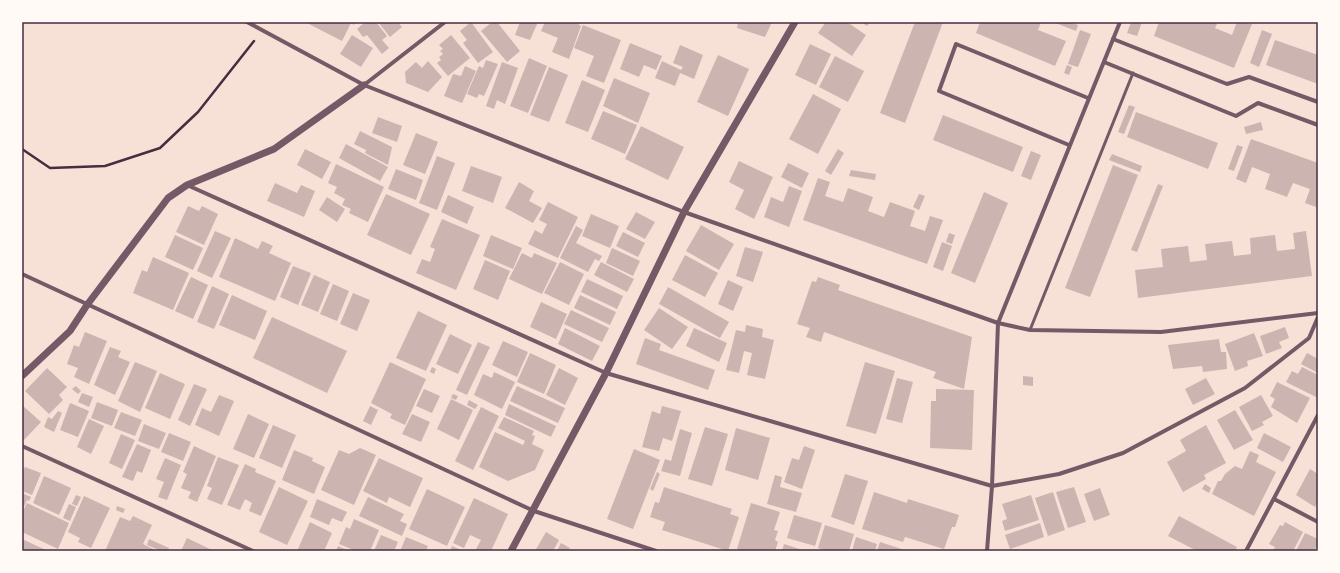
<svg xmlns="http://www.w3.org/2000/svg" width="1340" height="573" font-family="Helvetica,sans-serif">
  <style>
    .building { fill: #ccb4b1 }
    .lines { fill: none; stroke-linecap: round; stroke-linejoin: round }
    .path { stroke: #4a2c40; stroke-width: 2.5 }
    .service { stroke: #755966; stroke-width: 3 }
    .minor { stroke: #755966; stroke-width: 4 }
    .tertiary { stroke: #755966; stroke-width: 7 }
    .neatline { fill: none; stroke: #4a2c40; stroke-width: 1.5 }
  </style>
  <rect width="100%" height="100%" fill="#f7e1d7"/>
  <g class="building">
    <polygon points="305,22 356,22 354,25 351,23 342,41"/>
    <polygon points="365,22 376,22 387,36 382,40 389,48 382,54 367,35 363,37 357,29"/>
    <polygon points="378,22 398,22 402,27 390,37"/>
    <polygon points="471,22 493,52 478,63 463,43 467,40 460,31"/>
    <polygon points="492,22 497,22 520,51 507,62 481,31"/>
    <polygon points="520,22 538,22 530,40 515,35"/>
    <polygon points="545,22 580,22 579,25 581,26 569,59 552,52 558,38 541,31"/>
    <polygon points="738,22 772,22 765,37 737,28"/>
    <polygon points="826,22 847,22 866,35 852,56 818,33"/>
    <polygon points="861,22 870,22 867,26"/>
    <polygon points="915,22 943,22 905,123 880,113"/>
    <polygon points="980,22 1041,22 1038,30 1066,41 1055,66 976,33"/>
    <polygon points="1053,22 1070,22 1078,25 1076,31"/>
    <polygon points="1131,22 1142,22 1137,36 1127,33"/>
    <polygon points="1159,22 1218,22 1215,28 1232,35 1237,22 1252,24 1234,68 1154,36"/>
    <polygon points="583,25 621,40 604,83 586,76 594,56 574,48"/>
    <polygon points="1080,30 1091,34 1078,67 1068,64"/>
    <polygon points="1262,30 1272,34 1259,67 1250,63"/>
    <polygon points="352,35 373,48 361,67 340,54"/>
    <polygon points="451,35 470,58 448,76 437,63 441,60 439,57 443,54 440,51 443,49 439,45"/>
    <polygon points="1275,40 1318,55 1318,84 1266,65"/>
    <polygon points="630,43 662,56 656,70 644,65 639,77 620,69"/>
    <polygon points="810,44 831,54 816,85 795,75"/>
    <polygon points="680,45 703,55 694,79 680,73 675,86 655,78 662,61 681,70 683,67 673,63"/>
    <polygon points="718,55 749,69 728,116 697,102"/>
    <polygon points="835,56 864,71 848,102 819,87"/>
    <polygon points="529,58 547,66 528,113 510,106"/>
    <polygon points="486,60 498,64 484,96 479,94 477,98 467,94 479,66 483,68"/>
    <polygon points="428,61 442,77 428,92 406,83 405,72 416,62 422,68"/>
    <polygon points="502,62 518,68 505,104 497,100 494,109 486,106"/>
    <polygon points="1067,65 1072,67 1069,75 1064,73"/>
    <polygon points="465,66 476,71 462,103 444,96 453,74 461,76"/>
    <polygon points="549,67 568,75 549,122 530,115"/>
    <polygon points="614,78 650,93 638,123 603,106"/>
    <polygon points="582,80 605,90 588,132 565,123"/>
    <polygon points="813,94 841,109 818,154 789,139"/>
    <polygon points="1129,105 1135,107 1124,134 1118,132"/>
    <polygon points="603,111 637,125 625,154 591,139"/>
    <polygon points="1136,112 1218,143 1208,169 1127,137"/>
    <polygon points="943,115 1023,147 1013,172 933,140"/>
    <polygon points="378,117 402,126 397,142 372,133"/>
    <polygon points="1261,122 1263,130 1246,134 1244,127"/>
    <polygon points="641,126 684,147 668,180 625,159"/>
    <polygon points="360,131 392,147 388,165 365,153 366,150 354,144"/>
    <polygon points="416,133 438,142 425,174 403,165"/>
    <polygon points="1251,139 1318,163 1318,202 1316,207 1305,203 1310,189 1293,183 1287,197 1265,189 1270,174 1252,167 1246,183 1236,179"/>
    <polygon points="346,144 388,167 380,181 339,158"/>
    <polygon points="1237,145 1243,147 1234,171 1228,169"/>
    <polygon points="305,149 331,162 322,179 297,165"/>
    <polygon points="838,149 844,153 831,175 825,171"/>
    <polygon points="1031,151 1041,155 1031,180 1021,176"/>
    <polygon points="1112,154 1142,166 1140,172 1109,160"/>
    <polygon points="437,156 455,163 437,210 419,203"/>
    <polygon points="739,161 773,177 754,219 735,209 744,190 729,182"/>
    <polygon points="788,163 809,173 802,188 781,177"/>
    <polygon points="336,164 384,187 368,222 349,213 351,209 342,205 345,199 334,193 337,187 328,183"/>
    <polygon points="1113,165 1138,175 1090,297 1065,288"/>
    <polygon points="471,166 502,177 493,203 462,191"/>
    <polygon points="396,169 423,180 416,200 388,189"/>
    <polygon points="851,170 876,174 875,180 849,176"/>
    <polygon points="818,178 830,182 825,196 843,202 848,188 873,197 868,211 884,217 890,202 915,211 910,226 925,231 930,216 943,220 927,264 803,220"/>
    <polygon points="519,182 534,191 529,201 542,208 533,223 505,208"/>
    <polygon points="275,183 297,193 301,185 315,191 304,217 267,201"/>
    <polygon points="1158,184 1163,186 1137,252 1131,250"/>
    <polygon points="789,186 802,191 789,227 764,217 771,197 783,202"/>
    <polygon points="984,192 1008,203 975,283 951,273"/>
    <polygon points="386,194 430,214 411,255 367,235"/>
    <polygon points="919,194 925,196 919,210 913,207"/>
    <polygon points="448,195 474,207 467,224 441,212"/>
    <polygon points="327,197 345,209 337,222 319,210"/>
    <polygon points="548,202 578,217 558,258 528,244 535,230 542,234 547,224 539,220"/>
    <polygon points="188,206 199,211 202,206 218,214 204,245 176,232"/>
    <polygon points="636,212 655,222 645,239 626,229"/>
    <polygon points="591,214 619,226 610,248 582,236"/>
    <polygon points="442,219 480,235 456,290 416,273 422,259 430,262 435,249 430,247"/>
    <polygon points="701,225 734,244 719,270 686,251"/>
    <polygon points="576,226 583,230 576,243 602,256 599,261 595,259 588,272 560,258"/>
    <polygon points="215,231 231,238 212,278 197,271"/>
    <polygon points="1306,231 1312,276 1138,298 1135,270 1163,267 1161,249 1188,246 1190,262 1207,260 1205,244 1232,241 1234,256 1251,254 1250,238 1275,235 1277,251 1295,249 1293,233"/>
    <polygon points="623,232 645,243 638,257 616,246"/>
    <polygon points="949,233 955,235 952,244 946,242"/>
    <polygon points="175,235 203,248 193,270 165,257"/>
    <polygon points="491,235 522,248 513,269 483,256"/>
    <polygon points="235,238 258,249 262,241 273,246 269,253 291,263 275,301 219,277"/>
    <polygon points="942,242 952,246 943,271 933,267"/>
    <polygon points="745,247 763,252 753,282 736,276"/>
    <polygon points="612,248 640,261 633,276 606,263"/>
    <polygon points="522,253 532,258 534,253 557,263 542,294 509,279"/>
    <polygon points="685,255 718,273 705,297 672,280"/>
    <polygon points="153,257 189,273 173,310 133,293 142,270 147,272"/>
    <polygon points="485,260 510,271 498,300 473,289"/>
    <polygon points="560,262 584,274 569,305 544,293"/>
    <polygon points="601,262 634,279 627,292 594,275"/>
    <polygon points="293,266 311,273 298,305 280,297"/>
    <polygon points="314,275 330,282 318,312 301,305"/>
    <polygon points="191,277 208,285 193,319 175,311"/>
    <polygon points="818,277 840,285 838,290 972,337 964,389 933,378 936,372 824,332 821,342 806,337 810,328 797,324 812,281 816,282"/>
    <polygon points="587,279 623,296 617,309 581,292"/>
    <polygon points="728,280 743,287 733,311 718,304"/>
    <polygon points="333,284 349,291 337,321 320,314"/>
    <polygon points="212,286 229,294 214,329 197,322"/>
    <polygon points="668,287 729,322 720,338 659,304"/>
    <polygon points="353,293 370,300 357,331 340,324"/>
    <polygon points="232,295 267,311 255,340 219,325"/>
    <polygon points="580,295 616,312 610,325 574,308"/>
    <polygon points="541,302 567,314 556,339 530,327"/>
    <polygon points="659,308 688,327 672,349 644,330"/>
    <polygon points="571,310 609,328 602,342 564,324"/>
    <polygon points="418,311 447,325 426,371 396,358"/>
    <polygon points="272,317 347,351 327,393 253,358"/>
    <polygon points="746,325 763,329 762,337 774,340 765,379 747,375 752,353 744,351 739,373 726,370 736,330 745,332"/>
    <polygon points="1285,327 1289,338 1279,342 1282,348 1266,354 1260,336"/>
    <polygon points="565,328 600,346 592,361 558,344"/>
    <polygon points="694,328 727,343 719,362 686,346"/>
    <polygon points="85,332 107,341 89,384 74,377 78,368 67,364 74,345 79,347"/>
    <polygon points="1254,333 1263,356 1247,361 1248,366 1235,371 1225,344"/>
    <polygon points="450,334 472,345 458,374 436,364"/>
    <polygon points="645,338 661,344 659,350 715,370 708,390 636,364"/>
    <polygon points="1219,339 1221,352 1226,352 1227,369 1203,372 1202,366 1173,369 1168,345"/>
    <polygon points="503,341 528,352 517,377 492,365"/>
    <polygon points="478,342 490,347 467,395 456,390"/>
    <polygon points="110,347 121,351 118,357 130,362 115,395 94,385"/>
    <polygon points="530,353 556,365 544,394 517,382"/>
    <polygon points="1307,353 1318,359 1318,373 1301,364"/>
    <polygon points="135,362 157,371 140,412 118,401"/>
    <polygon points="390,362 426,379 405,425 390,418 392,414 371,403"/>
    <polygon points="865,362 895,371 876,434 846,426"/>
    <polygon points="432,367 436,369 434,374 430,372"/>
    <polygon points="1302,367 1318,375 1318,398 1286,382 1292,371 1298,374"/>
    <polygon points="47,368 67,387 59,395 63,400 49,414 25,391"/>
    <polygon points="559,368 578,378 565,405 546,395"/>
    <polygon points="494,372 515,382 502,409 474,395 483,374 492,378"/>
    <polygon points="160,373 185,384 170,419 145,408"/>
    <polygon points="1023,376 1033,377 1033,386 1023,385"/>
    <polygon points="897,378 913,382 902,423 886,419"/>
    <polygon points="1206,378 1215,394 1193,405 1185,389"/>
    <polygon points="1277,382 1310,398 1297,423 1271,407 1275,399 1270,396"/>
    <polygon points="194,384 207,389 190,426 178,420"/>
    <polygon points="76,386 81,391 78,394 72,389"/>
    <polygon points="517,386 565,408 558,423 510,401"/>
    <polygon points="424,389 440,396 432,413 416,406"/>
    <polygon points="936,389 974,390 972,450 930,448 931,401 936,401"/>
    <polygon points="82,393 93,397 89,407 78,402"/>
    <polygon points="453,394 458,396 456,400 451,398"/>
    <polygon points="219,395 234,401 219,436 195,425 202,408 211,412"/>
    <polygon points="1261,395 1273,416 1262,422 1264,425 1252,431 1239,407"/>
    <polygon points="451,399 473,410 459,440 437,429"/>
    <polygon points="469,400 478,405 475,409 467,405"/>
    <polygon points="97,402 118,410 112,426 91,418"/>
    <polygon points="70,403 89,411 78,437 60,430"/>
    <polygon points="509,404 556,426 551,437 505,415"/>
    <polygon points="22,405 41,422 24,440 22,438"/>
    <polygon points="370,406 378,410 371,425 363,421"/>
    <polygon points="662,406 681,411 672,441 663,438 659,451 642,447 652,411 660,414"/>
    <polygon points="481,407 499,416 473,470 455,461"/>
    <polygon points="1235,410 1253,440 1234,450 1217,420"/>
    <polygon points="58,411 62,413 54,432 44,427 48,417 52,419"/>
    <polygon points="121,412 142,420 135,436 114,428"/>
    <polygon points="248,414 269,424 254,458 233,449"/>
    <polygon points="412,414 430,422 421,442 402,434"/>
    <polygon points="504,417 534,431 532,435 535,436 532,444 544,450 535,470 508,481 479,467 495,432 523,445 525,441 498,428"/>
    <polygon points="89,419 104,426 91,454 77,447"/>
    <polygon points="144,424 166,433 159,449 138,441"/>
    <polygon points="273,425 296,435 282,468 259,458"/>
    <polygon points="1206,425 1226,463 1204,475 1206,479 1183,492 1167,462 1186,451 1180,440"/>
    <polygon points="705,427 728,434 712,486 688,479"/>
    <polygon points="736,428 770,438 758,480 725,470"/>
    <polygon points="680,429 692,433 680,476 661,471 665,459 671,461"/>
    <polygon points="169,433 191,442 183,461 161,452"/>
    <polygon points="1264,433 1291,447 1283,462 1257,448"/>
    <polygon points="121,434 135,440 122,469 109,463"/>
    <polygon points="137,444 151,450 142,473 137,471 133,481 122,477"/>
    <polygon points="194,446 216,456 197,502 188,498 191,492 181,488 187,474 183,472"/>
    <polygon points="804,446 815,450 802,489 784,482 792,458 799,460"/>
    <polygon points="360,448 376,455 354,505 321,490 339,450 349,454"/>
    <polygon points="634,449 660,460 633,529 607,519"/>
    <polygon points="294,450 313,458 312,461 325,467 314,494 282,480"/>
    <polygon points="1250,451 1259,455 1256,462 1276,472 1254,516 1212,494 1218,481 1221,481 1225,474 1235,466 1242,469"/>
    <polygon points="218,457 239,465 222,505 207,499 212,488 207,486"/>
    <polygon points="165,458 181,465 167,500 158,497 164,482 156,479"/>
    <polygon points="379,458 423,478 410,507 389,497 387,503 363,491"/>
    <polygon points="245,464 256,469 255,472 276,481 261,516 249,511 252,503 245,499 240,510 227,505"/>
    <polygon points="25,467 41,473 32,495 22,491 22,473"/>
    <polygon points="1310,469 1318,474 1318,502 1315,507 1296,495"/>
    <polygon points="657,472 660,474 653,491 650,489"/>
    <polygon points="845,474 868,481 854,525 831,517"/>
    <polygon points="775,475 782,477 780,487 802,493 796,512 767,504"/>
    <polygon points="44,476 71,488 59,515 33,503"/>
    <polygon points="1205,484 1211,488 1209,493 1202,489"/>
    <polygon points="279,487 308,501 287,545 259,532"/>
    <polygon points="664,487 732,509 730,514 739,517 728,551 662,530 665,522 650,517 655,502 659,503"/>
    <polygon points="1074,487 1086,522 1068,528 1056,492"/>
    <polygon points="1100,488 1110,515 1094,521 1084,494"/>
    <polygon points="427,489 465,507 447,546 409,529"/>
    <polygon points="874,492 907,503 908,499 959,515 955,527 952,527 944,549 905,537 903,542 862,529"/>
    <polygon points="1053,492 1065,530 1048,536 1035,498"/>
    <polygon points="22,493 31,497 29,501 27,500 22,511"/>
    <polygon points="76,495 81,497 77,506 72,504"/>
    <polygon points="1031,495 1039,520 1005,531 1002,521 1007,519 1002,504"/>
    <polygon points="84,496 110,508 91,548 78,542 80,538 68,532"/>
    <polygon points="368,497 404,514 400,521 407,524 402,536 359,516"/>
    <polygon points="474,498 508,514 491,551 475,551 481,540 470,535 464,548 453,543"/>
    <polygon points="317,499 347,512 342,522 332,518 329,525 310,517"/>
    <polygon points="27,503 69,523 58,549 22,532 22,513"/>
    <polygon points="751,503 780,512 774,530 778,531 775,540 778,542 775,551 743,551 737,549"/>
    <polygon points="69,504 76,507 70,521 63,518"/>
    <polygon points="117,506 125,509 123,513 116,510"/>
    <polygon points="794,515 822,523 815,546 787,538"/>
    <polygon points="133,516 152,525 143,544 157,551 105,551 120,517 130,521"/>
    <polygon points="1179,516 1237,547 1235,551 1197,551 1168,536"/>
    <polygon points="354,519 379,530 370,551 356,551 339,544 346,527 350,529"/>
    <polygon points="310,522 332,533 324,551 297,551"/>
    <polygon points="1285,522 1303,532 1293,551 1273,551 1275,547 1269,544 1280,525 1283,526"/>
    <polygon points="1040,523 1044,537 1010,549 1005,535"/>
    <polygon points="825,525 854,534 849,551 827,551 818,548"/>
    <polygon points="546,532 559,540 553,551 535,551"/>
    <polygon points="1305,533 1318,539 1318,544 1314,551 1296,551"/>
    <polygon points="381,535 398,542 394,551 374,551"/>
    <polygon points="406,537 428,546 426,551 400,551"/>
    <polygon points="856,537 877,544 875,551 852,551"/>
    <polygon points="187,538 214,551 181,551"/>
    <polygon points="22,539 48,551 22,551"/>
    <polygon points="149,539 169,548 168,551 161,551 147,545"/>
    <polygon points="880,542 908,551 877,551"/>
    <polygon points="561,543 570,548 568,551 557,551"/>
    <polygon points="784,544 806,551 782,551"/>
    <polygon points="338,546 349,551 336,551"/>
    <polygon points="452,546 463,551 450,551"/>
  </g>
  <g class="lines">
    <polyline class="path" points="22,149 50,168 105,166 160,148 198,112 254,41"/>
    <polyline class="service" points="1030,330 1133,73"/>
    <g class="minor">
      <polyline points="247,22 364,85 684,212 998,323 1030,330 1161,332 1318,313"/>
      <polyline points="1113,39 1227,84 1249,77 1318,102"/>
      <polyline points="1104,62 1236,116 1258,103 1318,125"/>
      <polyline points="364,85 445,22"/>
      <polyline points="1069,145 939,91 956,44 1088,98"/>
      <polyline points="187,185 606,373 992,486 1059,474 1123,453 1245,388 1309,338 1318,317"/>
      <polyline points="22,274 534,511 656,551"/>
      <polyline points="22,446 253,551"/>
      <polyline points="1274,499 1318,522"/>
      <polyline points="987,551 992,486 998,323 1120,22"/>
      <polyline points="1246,551 1318,415"/>
    </g>
    <g class="tertiary">
      <polyline points="22,376 70,331 87,305 168,198 187,185 274,149 364,85"/>
      <polyline points="511,551 606,373 684,212 795,22"/>
    </g>
  </g>
  <rect width="1340" height="573" fill="none" stroke="#fffaf5" stroke-width="46"/>
  <rect x="23" y="23" width="1294" height="527" class="neatline"/>
</svg>
